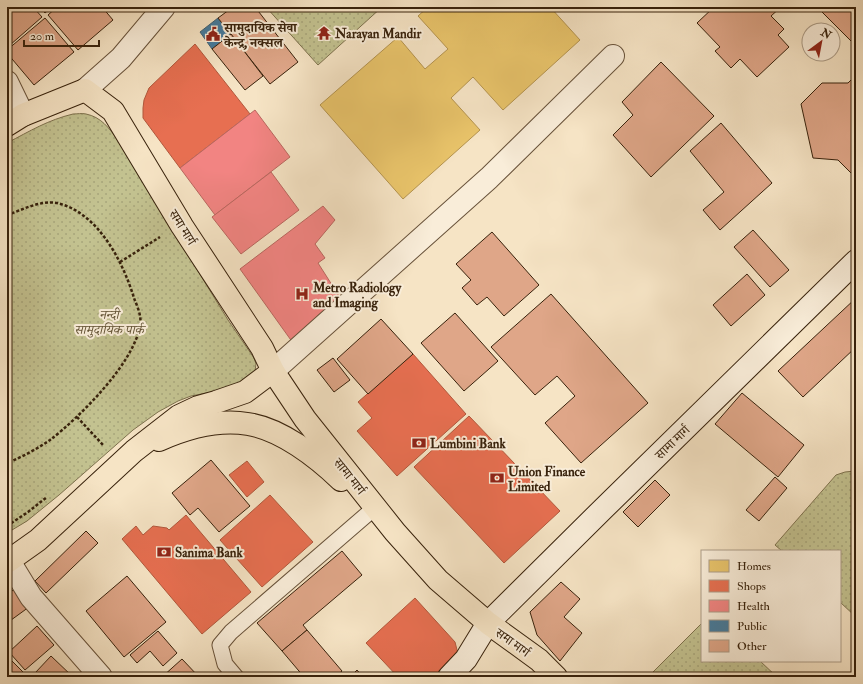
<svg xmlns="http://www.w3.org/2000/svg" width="863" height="684" font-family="'IM FELL Double Pica','Noto Serif Devanagari',serif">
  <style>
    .grass { fill: url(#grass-dots); stroke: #7e724e }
    .homes { fill: #e9c46a; stroke: #b4934e }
    .shops { fill: #e76f51; stroke: #b2583c }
    .health { fill: #f28482; stroke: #ba675f }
    .public { fill: #457b9d; stroke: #416072 }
    .building { fill: #dfa688; stroke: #38220c }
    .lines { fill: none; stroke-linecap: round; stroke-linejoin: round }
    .service-casing { stroke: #68523a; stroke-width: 17 }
    .minor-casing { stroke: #68523a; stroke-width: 24 }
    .secondary-casing { stroke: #38220c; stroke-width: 24 }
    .primary-casing { stroke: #38220c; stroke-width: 24 }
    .path { stroke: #38220c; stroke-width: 2.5; stroke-dasharray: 3 2; stroke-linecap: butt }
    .service { stroke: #f9edd9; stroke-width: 15 }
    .minor { stroke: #f9edd9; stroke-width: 22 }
    .secondary { stroke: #f9edd9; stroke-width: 22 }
    .primary { stroke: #f6e4c5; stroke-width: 22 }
    .labels { text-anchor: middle; stroke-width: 4; stroke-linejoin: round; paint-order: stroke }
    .poi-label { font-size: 13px; font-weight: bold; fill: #38220c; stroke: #f9edd9; text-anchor: start }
    .street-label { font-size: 13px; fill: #38220c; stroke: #f9edd9 }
    .park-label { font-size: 13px; font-style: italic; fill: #625234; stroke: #f9edd9 }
  </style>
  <defs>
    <pattern id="grass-dots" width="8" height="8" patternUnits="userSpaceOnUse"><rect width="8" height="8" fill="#c3c290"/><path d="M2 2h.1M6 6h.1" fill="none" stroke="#a8a67b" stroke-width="1.8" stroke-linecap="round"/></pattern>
  </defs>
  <rect width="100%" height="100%" fill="#f6e4c5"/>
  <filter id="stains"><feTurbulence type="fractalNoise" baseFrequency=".005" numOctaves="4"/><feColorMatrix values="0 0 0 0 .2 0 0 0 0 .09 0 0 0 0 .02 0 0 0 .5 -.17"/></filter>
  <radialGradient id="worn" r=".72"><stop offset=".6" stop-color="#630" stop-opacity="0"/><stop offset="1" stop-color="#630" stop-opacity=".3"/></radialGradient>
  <g class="grass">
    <polygon points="266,7 382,7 318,65"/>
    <path d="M 73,114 C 77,114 82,113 86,114 C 101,117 109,128 117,139 L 228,320 L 254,358 L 256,364 L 255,371 L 252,376 L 233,388 L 191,396 L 178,401 L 158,412 L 133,430 L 59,495 L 27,521 L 7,533 L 7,143 C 30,131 48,120 73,114 Z"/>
    <polygon points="855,471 856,472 856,617 840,602 840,551 782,551 775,545 836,475 845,472"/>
    <polygon points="702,623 702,661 760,661 777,677 648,677"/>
  </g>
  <polygon class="homes" points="428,7 550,7 580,40 503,110 473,77 451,98 480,130 403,199 320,105 398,37 425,69 448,49 418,16"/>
  <g class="shops">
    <polygon points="195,44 250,114 180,168 143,118 143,108 144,100 149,88"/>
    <polygon points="413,354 466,414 397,476 357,431 372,418 358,402"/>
    <polygon points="469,416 560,511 504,563 414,467"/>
    <polygon points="247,461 264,482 247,497 229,475"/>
    <polygon points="270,495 313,542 262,587 220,540"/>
    <polygon points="186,515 251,592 202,634 122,539 136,526 143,535 153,526 167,528 169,530"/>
    <polygon points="415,598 455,642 458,654 442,677 398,677 366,643"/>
  </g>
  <g class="health">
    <polygon points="255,110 290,157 215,215 180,168"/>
    <polygon points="271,172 299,210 241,254 212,217"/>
    <polygon points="323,206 335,220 315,244 325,258 318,263 341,299 293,343 240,269"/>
  </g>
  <polygon class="public" points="218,18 231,34 212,49 200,32"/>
  <g class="building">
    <polygon points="7,7 33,7 42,17 10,45 7,42"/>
    <polygon points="39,7 52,7 45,13"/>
    <polygon points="57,7 102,7 113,20 78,50 48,15"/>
    <polygon points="233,7 255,7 298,62 270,84 218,18"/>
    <polygon points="714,7 781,7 771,16 784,29 778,35 789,47 757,77 740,59 731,68 715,51 720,47 697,23"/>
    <polygon points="817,7 856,7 856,46"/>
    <polygon points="45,18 74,52 34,85 7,53 7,50"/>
    <polygon points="231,34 263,76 245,90 212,49"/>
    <polygon points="661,62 714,116 651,177 613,135 633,115 622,102"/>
    <polygon points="856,75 856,178 838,160 813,158 801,104 822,83 848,83"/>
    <polygon points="721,123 772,183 720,230 703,210 724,192 690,151"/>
    <polygon points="753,230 789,270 770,287 734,247"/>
    <polygon points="492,232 539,285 504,316 487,297 477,305 462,288 471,280 456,264"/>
    <polygon points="747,274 765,295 731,326 713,305"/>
    <polygon points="551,294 648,403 581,463 545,423 575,396 557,376 535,395 491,347"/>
    <polygon points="856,298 856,347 803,397 778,371"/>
    <polygon points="455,313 498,361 464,391 421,343"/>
    <polygon points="381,319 413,354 368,394 337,359"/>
    <polygon points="333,358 350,380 334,392 317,370"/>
    <polygon points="742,393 804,445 778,477 715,424"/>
    <polygon points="211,460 250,506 219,532 198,508 190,515 172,493"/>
    <polygon points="775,477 787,488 759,521 746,510"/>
    <polygon points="655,480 670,495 638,527 623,512"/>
    <polygon points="86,531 98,543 46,593 35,581"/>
    <polygon points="342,551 362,575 303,625 307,630 282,651 257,623"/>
    <polygon points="127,576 166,622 124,657 86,611"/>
    <polygon points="561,582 580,599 564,617 582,633 560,661 537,635 530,612"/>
    <polygon points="15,589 29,607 7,623 7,594"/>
    <polygon points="37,626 54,645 25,670 9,652"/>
    <polygon points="307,630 342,671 335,677 304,677 282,651"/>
    <polygon points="158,631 177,653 163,666 150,651 137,663 130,655"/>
    <polygon points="7,656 25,674 22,677 7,677"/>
    <polygon points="51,656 73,677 40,677 35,673"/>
    <polygon points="182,659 199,677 162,677"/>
    <polygon points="357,670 363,677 350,677"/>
  </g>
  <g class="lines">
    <defs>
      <polyline id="service" points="236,677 225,664 220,645 231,632 372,510"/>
      <g id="minor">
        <polyline points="7,82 23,115"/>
        <polyline points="85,90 121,58 164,7"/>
        <polyline points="273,371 489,178 613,56"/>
        <polyline points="9,561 31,597 101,677"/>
      </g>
      <polyline id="secondary" points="449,677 466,659 488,623 603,509 856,261"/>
      <g id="primary">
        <polyline points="7,125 23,115 85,90 113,111 182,226 262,348 273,371 305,419 395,532 438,580 488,623 539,660 556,677"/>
        <path d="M 159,440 C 186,428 218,419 248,424 C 281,429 317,457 341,480"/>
        <polyline points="7,562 38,540 134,451 179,416 198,407 216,402 245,392 273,371"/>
      </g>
    </defs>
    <use href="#service" class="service-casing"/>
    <use href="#minor" class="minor-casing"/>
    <use href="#secondary" class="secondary-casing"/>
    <use href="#primary" class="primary-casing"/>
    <g class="path">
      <path d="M 7,215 C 22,210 40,200 57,203 C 98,212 123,262 134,298 C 137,306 142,316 140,325 C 135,362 80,417 50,440 C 37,449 22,457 7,463"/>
      <polyline points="120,262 160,237"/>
      <polyline points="77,417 104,446"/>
      <polyline points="7,526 28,512 47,497"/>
    </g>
    <use href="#service" class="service"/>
    <use href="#minor" class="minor"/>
    <use href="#secondary" class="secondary"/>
    <use href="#primary" class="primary"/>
  </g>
  <defs>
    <symbol id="temple-bare" viewBox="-9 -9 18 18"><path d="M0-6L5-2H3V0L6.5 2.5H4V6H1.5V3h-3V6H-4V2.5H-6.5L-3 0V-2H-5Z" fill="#8f2418" stroke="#f9edd9" stroke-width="2.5" paint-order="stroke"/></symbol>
    <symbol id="civic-bare" viewBox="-9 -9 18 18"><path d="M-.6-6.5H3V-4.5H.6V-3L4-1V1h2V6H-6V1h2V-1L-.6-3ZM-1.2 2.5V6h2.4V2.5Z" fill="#8f2418" stroke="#f9edd9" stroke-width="2.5" paint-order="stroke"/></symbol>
    <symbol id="hospital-bare" viewBox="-9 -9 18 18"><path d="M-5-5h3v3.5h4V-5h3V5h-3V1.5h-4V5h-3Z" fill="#8f2418" stroke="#f9edd9" stroke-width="2.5" paint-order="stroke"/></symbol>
    <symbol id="bank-bare" viewBox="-9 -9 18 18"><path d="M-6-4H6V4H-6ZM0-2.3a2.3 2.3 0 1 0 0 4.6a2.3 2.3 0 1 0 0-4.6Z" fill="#8f2418" stroke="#f9edd9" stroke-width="2.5" paint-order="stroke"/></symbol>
  </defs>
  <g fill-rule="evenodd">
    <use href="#temple-bare" x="314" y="23" width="20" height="20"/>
    <use href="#civic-bare" x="203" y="24" width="20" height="20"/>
    <use href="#hospital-bare" x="292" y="284" width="20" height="20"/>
    <use href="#bank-bare" x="409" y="433" width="20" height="20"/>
    <use href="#bank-bare" x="487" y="468" width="20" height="20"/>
    <use href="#bank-bare" x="154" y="542" width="20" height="20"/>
  </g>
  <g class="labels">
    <g class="poi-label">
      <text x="224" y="32">सामुदायिक सेवा<tspan x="224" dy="15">केन्द्र, नक्सल</tspan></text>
      <text x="335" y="38">Narayan Mandir</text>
      <text x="313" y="292">Metro Radiology<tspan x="313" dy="15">and Imaging</tspan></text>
      <text x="430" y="448">Lumbini Bank</text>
      <text x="508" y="476">Union Finance<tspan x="508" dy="15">Limited</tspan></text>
      <text x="175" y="557">Sanima Bank</text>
    </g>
    <g class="street-label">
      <text transform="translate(183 227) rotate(58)" y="5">समा मार्ग</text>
      <text transform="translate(672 442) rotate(-44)" y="5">सामा मार्ग</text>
      <text transform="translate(350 476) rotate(51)" y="5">सामा मार्ग</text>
      <text transform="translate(513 642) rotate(36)" y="5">समा मार्ग</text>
    </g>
    <g class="park-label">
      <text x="109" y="319">नन्दी<tspan x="109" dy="15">सामुदायिक पार्क</tspan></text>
    </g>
  </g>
  <rect width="863" height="684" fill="none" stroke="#f6e4c5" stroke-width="24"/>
  <rect x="8" y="8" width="847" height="668" fill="none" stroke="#38220c" stroke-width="2"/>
  <rect x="12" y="12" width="839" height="660" fill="none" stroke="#38220c"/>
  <rect x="701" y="550" width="140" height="112" fill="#f9edd9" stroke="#ac9c87"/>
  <rect x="709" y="560" width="20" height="12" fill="#e9c46a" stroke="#ac9c87"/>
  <text x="737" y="570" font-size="12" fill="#38220c">Homes</text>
  <rect x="709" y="580" width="20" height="12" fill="#e76f51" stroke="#ac9c87"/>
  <text x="737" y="590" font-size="12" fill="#38220c">Shops</text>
  <rect x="709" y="600" width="20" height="12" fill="#f28482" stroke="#ac9c87"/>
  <text x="737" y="610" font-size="12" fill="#38220c">Health</text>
  <rect x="709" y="620" width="20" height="12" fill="#457b9d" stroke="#ac9c87"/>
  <text x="737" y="630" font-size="12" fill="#38220c">Public</text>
  <rect x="709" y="640" width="20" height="12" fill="#dfa688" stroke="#ac9c87"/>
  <text x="737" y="650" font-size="12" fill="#38220c">Other</text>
  <g transform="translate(821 42) rotate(32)"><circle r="19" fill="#f9edd9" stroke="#ac9c87"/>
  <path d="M0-3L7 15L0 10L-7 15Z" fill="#8f2418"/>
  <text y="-6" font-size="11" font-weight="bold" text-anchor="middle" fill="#38220c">N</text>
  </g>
  <path d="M24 40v6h75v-6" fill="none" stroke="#38220c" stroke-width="2"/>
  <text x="30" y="40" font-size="12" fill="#38220c" stroke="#f9edd9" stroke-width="3" paint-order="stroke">20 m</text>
  <rect width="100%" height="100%" filter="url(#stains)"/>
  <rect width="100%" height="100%" fill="url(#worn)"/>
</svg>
